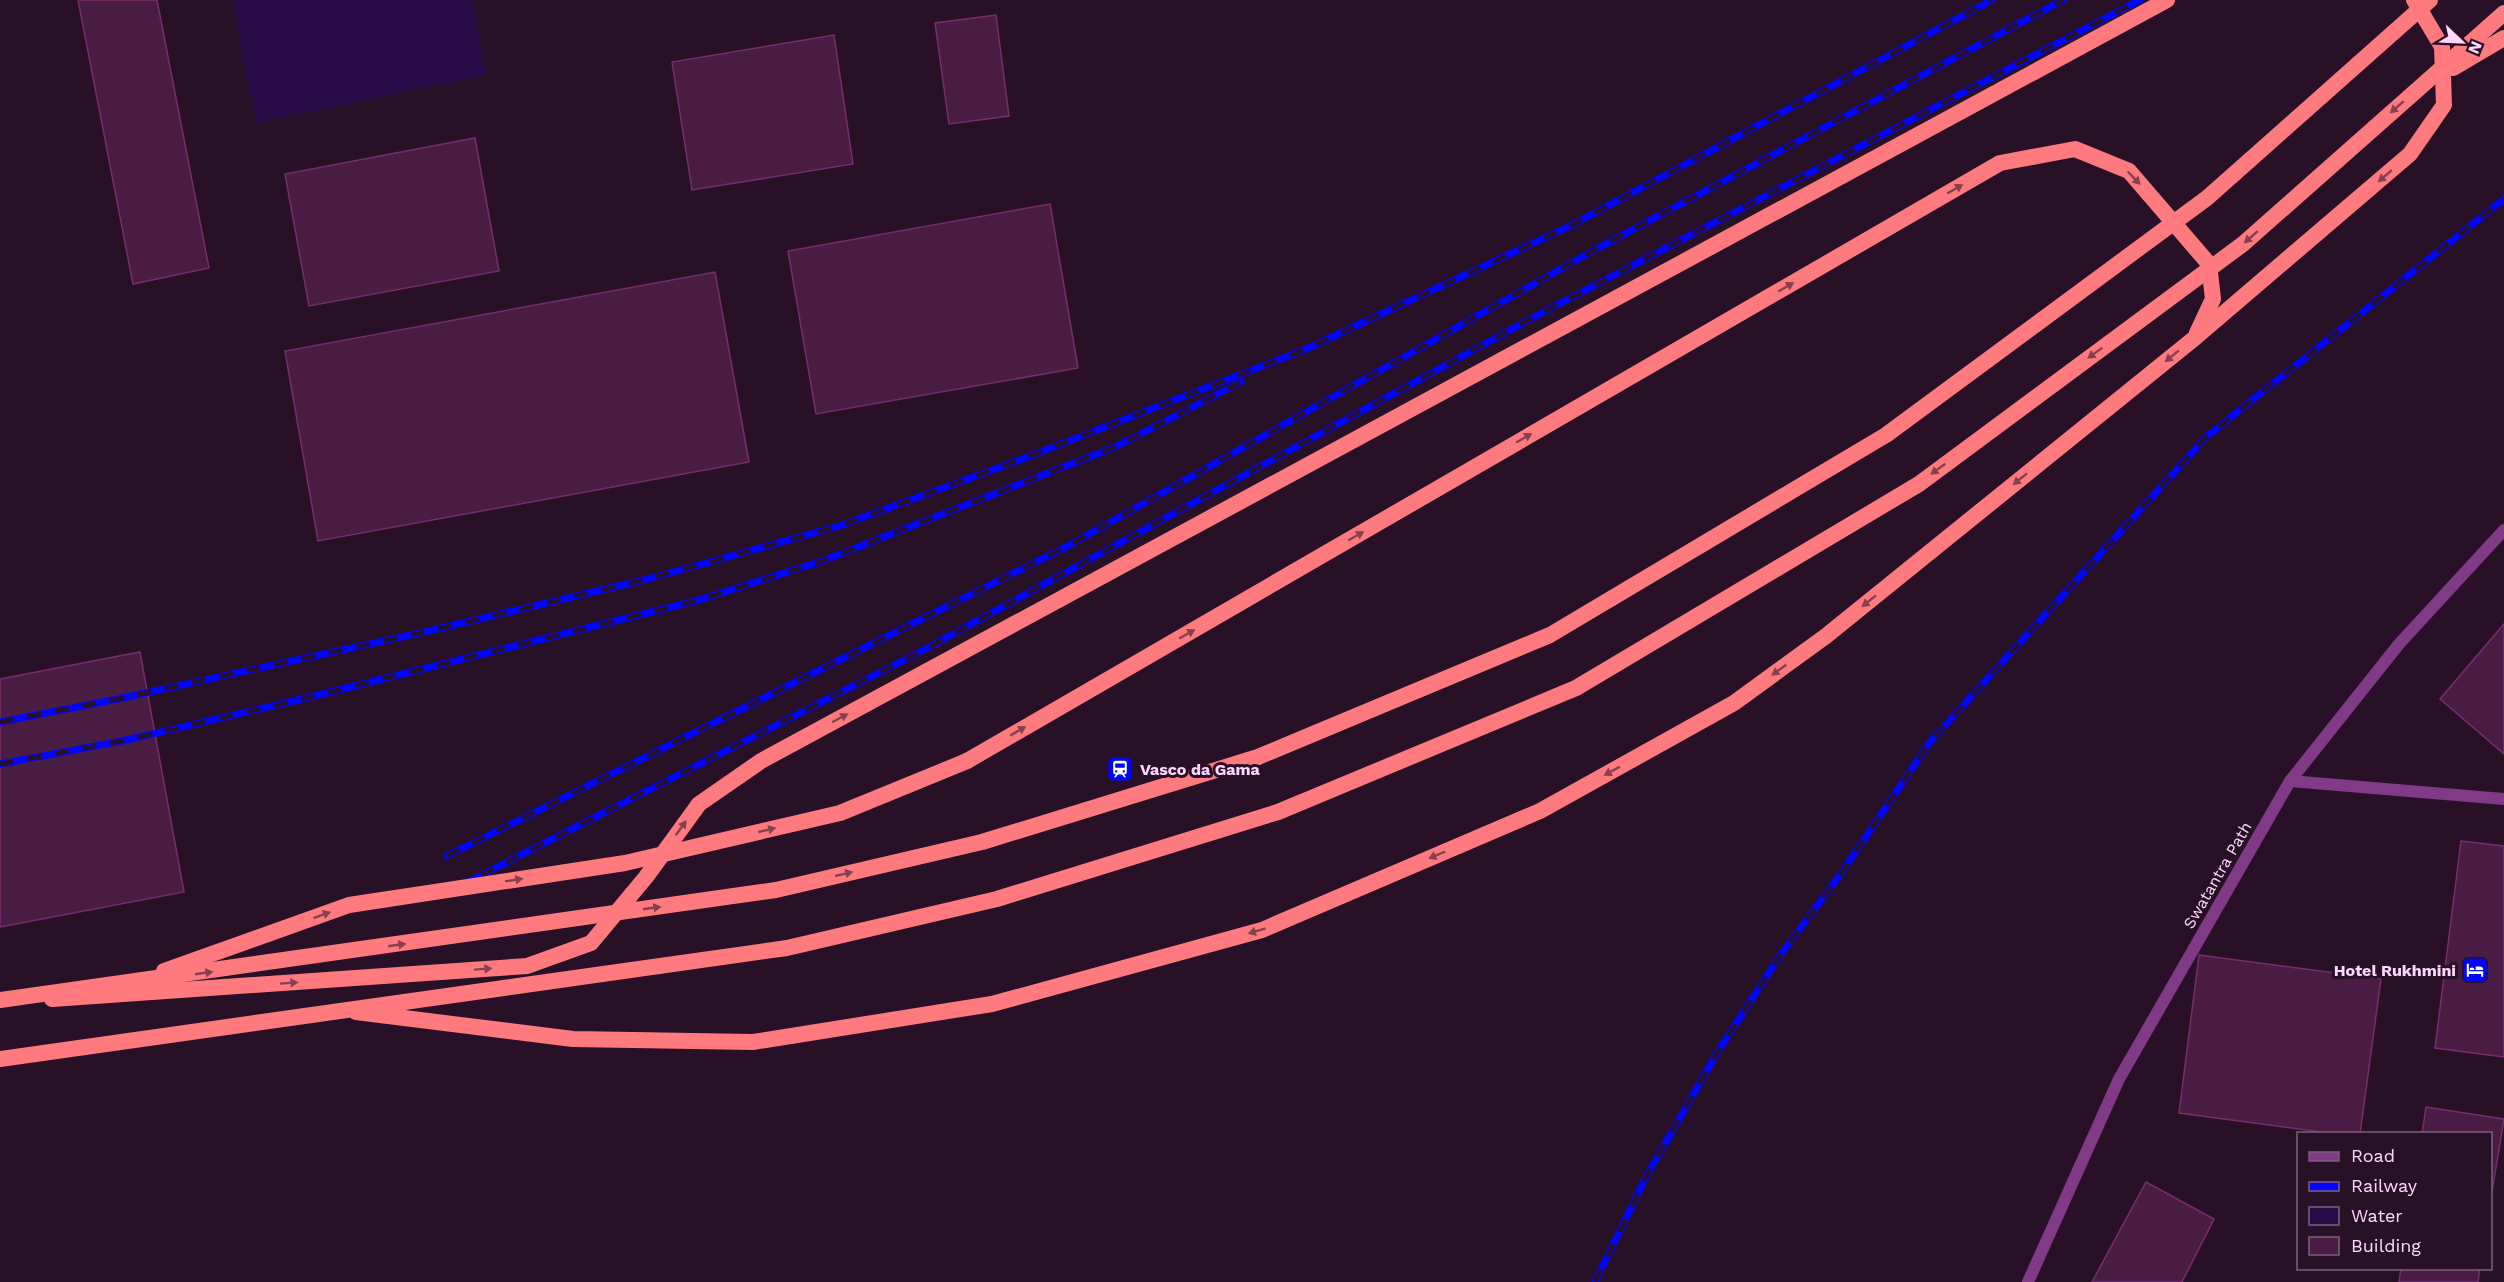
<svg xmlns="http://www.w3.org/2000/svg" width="2504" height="1282" font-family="'Work Sans',sans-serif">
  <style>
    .water { fill: #2a0a46 }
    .building { fill: #491c44; stroke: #752e6e; stroke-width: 1.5 }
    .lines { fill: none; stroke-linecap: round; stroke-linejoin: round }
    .minor { stroke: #813b86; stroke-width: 12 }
    .tertiary { stroke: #813b86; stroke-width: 12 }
    .trunk { stroke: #ff7a7e; stroke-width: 16 }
    .rail-casing { stroke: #0205ff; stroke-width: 7 }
    .rail { stroke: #281026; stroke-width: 4.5; stroke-dasharray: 14; stroke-linecap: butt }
    .trunk-bridge { stroke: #ff7a7e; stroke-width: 16 }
    .oneway { fill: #89404e }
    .labels { text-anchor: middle; stroke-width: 6; stroke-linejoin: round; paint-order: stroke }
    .poi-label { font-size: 16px; font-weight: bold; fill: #ffd6ff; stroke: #281026; text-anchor: start }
    .street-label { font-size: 16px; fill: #ffd6ff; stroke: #281026 }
  </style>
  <rect width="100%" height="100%" fill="#281026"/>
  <polygon class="water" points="232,0 472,0 487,75 256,123"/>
  <g class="building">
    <polygon points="78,0 157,0 209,268 133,284"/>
    <polygon points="996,15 1009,116 949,124 935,23"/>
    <polygon points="834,35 853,164 692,190 672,62"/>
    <polygon points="475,138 499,271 309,306 285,174"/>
    <polygon points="1050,204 1078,368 816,414 788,251"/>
    <polygon points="715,272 749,462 318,541 285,351"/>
    <polygon points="2504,624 2504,754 2440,699"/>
    <polygon points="140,652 184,892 0,927 0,679"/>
    <polygon points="2461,841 2504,846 2504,1057 2435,1048"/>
    <polygon points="2199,955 2381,979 2360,1134 2336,1134 2179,1113"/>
    <polygon points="2426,1107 2504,1119 2490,1204 2490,1134 2422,1134"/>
    <polygon points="2146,1182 2214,1219 2182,1282 2092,1282"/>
    <polygon points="2401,1268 2480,1268 2478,1282 2399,1282"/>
  </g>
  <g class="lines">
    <polyline class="minor" points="2290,781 2504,799"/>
    <polyline class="tertiary" points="2028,1282 2119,1079 2290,781 2399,644 2504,530"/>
    <g class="trunk">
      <polyline points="967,761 2000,163 2075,149 2129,171 2209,264 2213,299 2197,333"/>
      <polyline points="52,999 527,966 591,943 646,877 699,804 761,761 2167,0"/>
      <polyline points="356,1012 573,1039 753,1042 992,1004 1262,930 1540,811 1734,703 1826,636 2196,337 2410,154 2444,105 2442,47 2414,0"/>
    </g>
    <defs>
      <g id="rail">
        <polyline points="0,722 118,699 424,632 648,579 839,526 1017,461 1306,349 1572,225 1992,0"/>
        <polyline points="0,764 122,741 302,699 699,600 822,561 1115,447 1241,382"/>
        <polyline points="447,856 1066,547 1589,253 2063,0"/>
        <polyline points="456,888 916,654 1536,316 2140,0"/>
        <polyline points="1595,1282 1646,1177 1717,1053 1781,954 1840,875 1930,742 2206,437 2504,199"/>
      </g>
    </defs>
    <use href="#rail" class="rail-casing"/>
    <use href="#rail" class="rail"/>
    <g class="trunk-bridge">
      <polyline points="2453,68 2504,38"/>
      <polyline points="164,971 349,905 625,863 840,813 967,761"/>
      <polyline points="0,1000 776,890 982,842 1258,757 1550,635 1886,435 2207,198 2430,0"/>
      <polyline points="0,1059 787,948 997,899 1278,812 1576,688 1919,484 2243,244 2504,13"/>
    </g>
  </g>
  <defs><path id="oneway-solid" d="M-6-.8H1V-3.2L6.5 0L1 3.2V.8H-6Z" transform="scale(1.5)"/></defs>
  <g class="oneway">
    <use href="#oneway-solid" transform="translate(2397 107) rotate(139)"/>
    <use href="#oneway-solid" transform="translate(2385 176) rotate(139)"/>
    <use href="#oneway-solid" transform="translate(2134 178) rotate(46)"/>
    <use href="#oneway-solid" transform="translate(1955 189) rotate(-30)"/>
    <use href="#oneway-solid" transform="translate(2251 237) rotate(139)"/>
    <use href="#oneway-solid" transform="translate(1786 287) rotate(-30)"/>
    <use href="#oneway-solid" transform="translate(2095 353) rotate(144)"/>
    <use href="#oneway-solid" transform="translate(2172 356) rotate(141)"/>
    <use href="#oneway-solid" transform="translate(1524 438) rotate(-30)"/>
    <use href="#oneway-solid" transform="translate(1938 469) rotate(144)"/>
    <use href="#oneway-solid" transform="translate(2020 479) rotate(141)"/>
    <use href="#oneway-solid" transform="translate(1356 536) rotate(-30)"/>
    <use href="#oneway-solid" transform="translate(1869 601) rotate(141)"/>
    <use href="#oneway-solid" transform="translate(1187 634) rotate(-30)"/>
    <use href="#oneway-solid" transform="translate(1779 670) rotate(144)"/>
    <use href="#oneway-solid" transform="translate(840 718) rotate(-28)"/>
    <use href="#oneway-solid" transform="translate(1018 731) rotate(-30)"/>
    <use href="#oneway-solid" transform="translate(1612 771) rotate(151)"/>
    <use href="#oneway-solid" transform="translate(681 828) rotate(-54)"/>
    <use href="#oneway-solid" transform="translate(767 830) rotate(-13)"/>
    <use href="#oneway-solid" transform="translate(1437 855) rotate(157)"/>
    <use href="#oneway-solid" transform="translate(844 874) rotate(-13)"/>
    <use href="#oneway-solid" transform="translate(514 880) rotate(-9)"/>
    <use href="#oneway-solid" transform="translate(652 908) rotate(-8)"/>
    <use href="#oneway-solid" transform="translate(322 915) rotate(-20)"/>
    <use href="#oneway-solid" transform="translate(1257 931) rotate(163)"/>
    <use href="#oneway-solid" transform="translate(397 945) rotate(-8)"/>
    <use href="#oneway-solid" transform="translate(483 969) rotate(-4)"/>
    <use href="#oneway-solid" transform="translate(204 973) rotate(-8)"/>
    <use href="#oneway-solid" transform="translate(289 983) rotate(-4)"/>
  </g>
  <defs>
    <symbol id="station-square" viewBox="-11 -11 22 22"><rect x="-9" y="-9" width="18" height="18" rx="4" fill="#0205ff" stroke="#281026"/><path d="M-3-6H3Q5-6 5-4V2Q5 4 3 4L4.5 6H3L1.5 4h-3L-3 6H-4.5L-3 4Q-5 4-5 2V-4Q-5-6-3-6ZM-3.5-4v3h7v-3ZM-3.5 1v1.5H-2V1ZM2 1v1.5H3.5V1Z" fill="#fff"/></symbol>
    <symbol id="hotel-square" viewBox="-11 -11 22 22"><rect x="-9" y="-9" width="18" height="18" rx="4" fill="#0205ff" stroke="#281026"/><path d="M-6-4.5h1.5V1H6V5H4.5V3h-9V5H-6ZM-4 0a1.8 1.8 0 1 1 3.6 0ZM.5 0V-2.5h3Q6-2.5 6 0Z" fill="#fff"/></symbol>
  </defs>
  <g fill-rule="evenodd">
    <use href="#station-square" x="1105" y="754" width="30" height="30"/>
    <use href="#hotel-square" x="2460" y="955" width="30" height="30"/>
  </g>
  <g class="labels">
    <g class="poi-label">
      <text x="1140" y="775">Vasco da Gama</text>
      <text x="2456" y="976" text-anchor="end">Hotel Rukhmini</text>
    </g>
    <g class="street-label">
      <text transform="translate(2217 875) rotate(-60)" y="6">Swatantra Path</text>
    </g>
  </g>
  <rect x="2297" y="1132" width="195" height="138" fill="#281026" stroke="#7e5f7d" stroke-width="1.5"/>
  <rect x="2309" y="1152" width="30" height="9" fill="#813b86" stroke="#7e5f7d" stroke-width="1.5"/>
  <text x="2351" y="1162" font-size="18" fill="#ffd6ff">Road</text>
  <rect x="2309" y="1182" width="30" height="9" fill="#0205ff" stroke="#7e5f7d" stroke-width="1.5"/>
  <text x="2351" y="1192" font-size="18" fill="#ffd6ff">Railway</text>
  <rect x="2309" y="1207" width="30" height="18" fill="#2a0a46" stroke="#7e5f7d" stroke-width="1.5"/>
  <text x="2351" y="1222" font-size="18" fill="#ffd6ff">Water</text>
  <rect x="2309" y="1237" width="30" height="18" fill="#491c44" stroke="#7e5f7d" stroke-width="1.5"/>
  <text x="2351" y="1252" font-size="18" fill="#ffd6ff">Building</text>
  <g transform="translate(2462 42) rotate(113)" stroke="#281026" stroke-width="4.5" paint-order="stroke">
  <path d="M0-4.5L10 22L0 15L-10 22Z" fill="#ffd6ff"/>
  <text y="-9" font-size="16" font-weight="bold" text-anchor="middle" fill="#ffd6ff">N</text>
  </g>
</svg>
